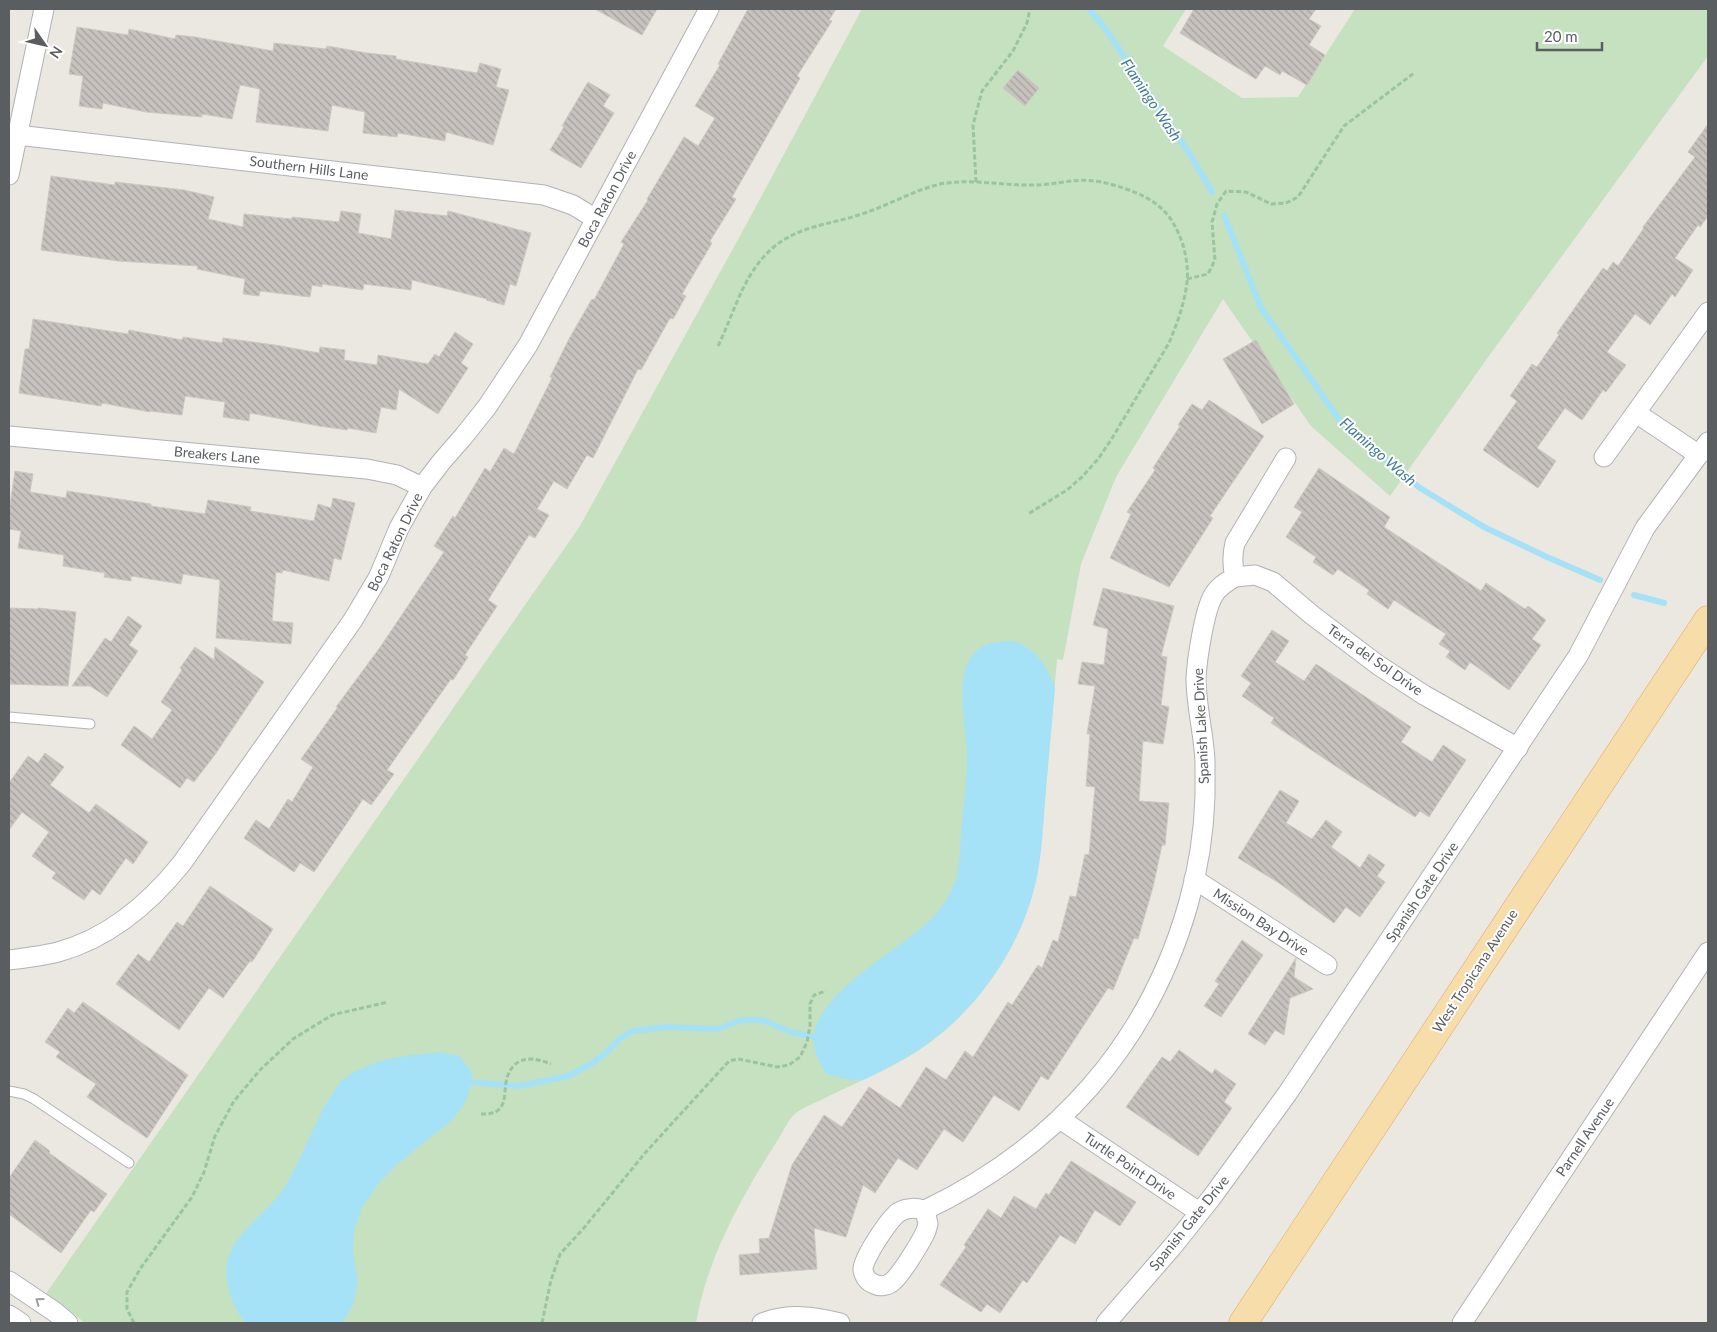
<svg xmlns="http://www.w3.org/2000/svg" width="1717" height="1332" font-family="Lato,sans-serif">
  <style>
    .green { fill: #c5e1bf }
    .water { fill: #a6e2f7 }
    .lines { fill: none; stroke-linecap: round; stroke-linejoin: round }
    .stream { stroke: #a6e2f7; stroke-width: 6 }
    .building { fill: url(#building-back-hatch); stroke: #cfc8c0 }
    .service-casing { stroke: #afb3b6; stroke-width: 11 }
    .minor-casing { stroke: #afb3b6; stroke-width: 21 }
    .primary-casing { stroke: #e4a862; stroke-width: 29 }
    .path { stroke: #9bc49f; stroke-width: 3; stroke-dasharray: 5 2.5; stroke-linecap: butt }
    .service { stroke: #fff; stroke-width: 9 }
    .minor { stroke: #fff; stroke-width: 19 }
    .primary { stroke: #f7ddaa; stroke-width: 28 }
    .oneway { stroke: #9c9ea0 }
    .labels { text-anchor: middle; stroke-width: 4; stroke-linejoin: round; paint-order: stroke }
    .street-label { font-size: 14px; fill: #5a5e61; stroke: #fff }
    .water-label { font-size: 15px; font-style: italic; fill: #407996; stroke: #fff }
  </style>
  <defs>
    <pattern id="building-back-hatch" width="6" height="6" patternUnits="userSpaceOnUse" patternTransform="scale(1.25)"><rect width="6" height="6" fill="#c7c2be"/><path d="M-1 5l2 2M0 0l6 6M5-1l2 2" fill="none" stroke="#a5a19e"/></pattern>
  </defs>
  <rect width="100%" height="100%" fill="#ebe7e1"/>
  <path class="green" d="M 862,9 L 1186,9 L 1163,46 L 1242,98 L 1298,97 L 1355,9 L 1708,9 L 1708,56 L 1491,353 L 1390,496 L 1311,426 L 1223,299 L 1116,477 L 1081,564 L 1063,660 L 1057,659 L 1041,846 C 1038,866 1035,886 1029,906 C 1008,968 965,1023 908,1057 C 881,1073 851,1085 823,1099 C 815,1103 804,1107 796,1113 C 788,1119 783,1133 777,1141 C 742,1196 707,1258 696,1323 L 85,1323 L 62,1304 L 45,1295 L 580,526 L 746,225 Z"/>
  <g class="water">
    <path d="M 1011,641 C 1036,646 1046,666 1055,687 C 1052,725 1048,763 1045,801 C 1043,826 1042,852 1037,877 C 1022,946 979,1009 920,1049 C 911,1055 868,1080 860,1080 C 849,1081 836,1076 826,1074 C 819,1062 812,1048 814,1035 C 821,988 902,950 933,917 C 943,907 952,891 956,878 C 960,865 960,847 961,833 C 963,808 967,782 967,757 C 967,727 952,675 976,651 C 985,642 999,642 1011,641 Z"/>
    <path d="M 442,1052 L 459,1056 L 472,1072 L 469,1093 L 463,1106 L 452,1120 L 395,1166 L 378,1184 L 362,1207 L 354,1230 L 353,1254 L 358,1281 L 353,1305 L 342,1323 L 246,1323 C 233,1311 224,1281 227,1263 C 233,1232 267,1214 284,1188 C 302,1159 312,1126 330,1097 C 334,1092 337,1085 341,1081 C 371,1057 405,1056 442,1052 Z"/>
  </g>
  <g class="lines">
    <g class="stream">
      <polyline points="1089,9 1107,31 1191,156 1212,192"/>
      <polyline points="1224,215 1261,308 1339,419 1382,457 1420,488 1484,527 1547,557 1600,580"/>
      <polyline points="1634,595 1664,603"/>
      <polyline points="470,1082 520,1086 568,1076 591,1064 605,1054 619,1039 632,1031 666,1027 717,1029 742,1020 762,1020 791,1032 814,1037"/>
    </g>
  </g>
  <g class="building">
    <polygon points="595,9 657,9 642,35"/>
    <polygon points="748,9 836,9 829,20 832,21 797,76 800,78 732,197 736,199 710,241 712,243 682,294 686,296 673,319 670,318 641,370 638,369 593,458 587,455 567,489 554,481 537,509 549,515 535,538 529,535 488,600 497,606 465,655 468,657 453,680 451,679 387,770 394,774 371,805 363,799 314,872 300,863 294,872 244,838 256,820 269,829 288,799 292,802 313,767 301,759 338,707 336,707 381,646 444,552 434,546 453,516 455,518 485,468 490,472 504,448 514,454 552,378 550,377 569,339 592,299 594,300 624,244 621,242 648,200 647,199 684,137 698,146 715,118 695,106 720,65 718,64"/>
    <polygon points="1194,9 1316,9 1309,19 1321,26 1309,45 1325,55 1307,85 1282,71 1280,75 1265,66 1256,79 1180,33"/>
    <polygon points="77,27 128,35 129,29 175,39 176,35 195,37 273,51 274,43 326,49 327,46 367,53 396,56 396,59 477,73 480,63 501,69 496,87 509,90 493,145 446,132 445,141 398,133 397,137 363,133 365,112 332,105 328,131 256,122 260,89 240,85 232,119 202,114 202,117 146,112 103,103 102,109 79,106 83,76 69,74"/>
    <polygon points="1018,70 1039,88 1025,106 1003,88"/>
    <polygon points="588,82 610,95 603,106 614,113 581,168 550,150 564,127 562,126"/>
    <polygon points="1708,124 1708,216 1700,227 1698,225 1675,258 1693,270 1675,297 1672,294 1650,325 1635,314 1607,352 1626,365 1606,392 1603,390 1582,420 1565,408 1537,448 1556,461 1538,488 1483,450 1517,401 1510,396 1532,364 1537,367 1559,335 1557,333 1603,268 1607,271 1613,262 1618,266 1644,228 1643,227 1695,157 1688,152"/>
    <polygon points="51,176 115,185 115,182 184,190 214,197 208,219 243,227 244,214 292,219 292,217 339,222 341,211 361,214 358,233 391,239 395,210 447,216 448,211 531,233 516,286 510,284 504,305 486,300 487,299 412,280 411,290 364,284 363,290 322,284 322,287 312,285 310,297 260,291 259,296 243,294 245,279 197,269 198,266 118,261 41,250"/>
    <polygon points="33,319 128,334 129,330 182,340 183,337 222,343 223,338 275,345 319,353 320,347 345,350 344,360 377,365 378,355 428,364 435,354 439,357 455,332 473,344 461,363 468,368 438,414 399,389 396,410 381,407 376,433 348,428 347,430 319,426 250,413 249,421 223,417 225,402 185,396 182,415 150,411 150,412 102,403 101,406 19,393 25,349 29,349"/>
    <polygon points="1256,340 1294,404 1262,424 1223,359"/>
    <polygon points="1209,400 1264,436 1210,516 1213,518 1169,587 1110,558 1131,514 1127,512 1155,470 1153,468 1180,426 1178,425 1192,404 1202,410"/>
    <polygon points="1319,468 1390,517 1384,527 1481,591 1486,583 1525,609 1528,606 1546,620 1532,639 1541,645 1509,690 1470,662 1465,670 1446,657 1450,651 1439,644 1446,634 1394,600 1388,609 1367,594 1369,590 1338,569 1333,575 1313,562 1316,557 1286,537 1302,512 1294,507"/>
    <polygon points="15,471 33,474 30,492 66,498 67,491 151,504 151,506 205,514 208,500 251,507 250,511 314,521 318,504 331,508 333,498 355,503 341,560 334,558 329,581 283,570 282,573 276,572 272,621 293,623 291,644 216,638 220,580 183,574 181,584 131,576 131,581 104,577 105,573 63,566 64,555 18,548 21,531 9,529 9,512"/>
    <polygon points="1103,588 1174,606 1161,656 1167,657 1161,705 1169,707 1163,744 1143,741 1139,801 1169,803 1165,845 1162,845 1153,887 1138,939 1134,938 1113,990 1108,988 1048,1080 1041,1076 1019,1111 994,1095 963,1142 944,1129 917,1170 898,1158 875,1193 863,1185 846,1237 814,1228 817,1269 740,1275 739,1255 760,1253 759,1239 769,1238 792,1165 824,1115 842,1127 869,1087 900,1108 926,1067 946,1080 965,1051 973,1057 1008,1002 1012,1005 1038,965 1042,968 1053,940 1058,942 1070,896 1076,897 1085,854 1089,855 1095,787 1086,786 1090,734 1087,734 1095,686 1078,684 1082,662 1104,665 1108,629 1093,625"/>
    <polygon points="9,608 38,609 38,608 76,612 68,686 9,684"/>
    <polygon points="128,616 142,626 129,645 138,651 107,697 90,686 72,686 105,638 111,642"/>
    <polygon points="1272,630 1289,641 1275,662 1304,681 1316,664 1411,727 1401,742 1432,762 1443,745 1466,760 1429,817 1420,811 1415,817 1343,771 1271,723 1274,718 1242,696 1251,683 1241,676"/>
    <polygon points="195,647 214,660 215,647 264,682 214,756 194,782 187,778 180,788 121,745 134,726 152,739 172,710 161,702 182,670 180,668"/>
    <polygon points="45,753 64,767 50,785 89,813 96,804 148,842 133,864 126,858 100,895 92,889 84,900 52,878 56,873 32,856 49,832 22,812 9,830 9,783 28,756 38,763"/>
    <polygon points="1280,790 1299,801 1286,823 1312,839 1326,820 1342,832 1331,847 1360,868 1369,854 1385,865 1377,876 1385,882 1360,917 1346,907 1334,923 1279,883 1238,858"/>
    <polygon points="210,886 273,929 252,962 250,961 223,998 209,988 179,1030 116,984 138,954 149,962 177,922 183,926"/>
    <polygon points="1242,940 1263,955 1221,1017 1204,1006 1219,984 1215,981"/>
    <polygon points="1296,958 1294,977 1313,989 1290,998 1284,1035 1275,1030 1265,1045 1248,1034"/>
    <polygon points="83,1002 188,1075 147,1138 87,1097 96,1084 56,1057 60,1052 45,1042 68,1008 74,1013"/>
    <polygon points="1179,1050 1212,1074 1215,1069 1236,1084 1224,1102 1232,1108 1198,1156 1126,1107 1162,1057 1170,1062"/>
    <polygon points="35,1140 50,1151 49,1153 107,1194 94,1212 91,1210 61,1253 9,1214 9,1178"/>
    <polygon points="1071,1161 1136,1202 1120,1226 1095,1210 1075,1244 1060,1235 1027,1283 1023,1280 1000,1313 987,1304 981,1312 940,1285 966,1247 964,1245 988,1209 1001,1218 1014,1196 1036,1209 1046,1193 1049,1195"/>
  </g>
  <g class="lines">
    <defs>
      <g id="service">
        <polyline points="9,717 90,724"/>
        <polyline points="9,1091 24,1094 34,1099 129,1163"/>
      </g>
      <g id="minor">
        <polyline points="17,135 544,195 573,205 596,219"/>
        <polyline points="9,175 44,9"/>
        <polyline points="1636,413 1699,455"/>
        <polyline points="9,436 367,469 397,475 422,487"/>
        <polyline points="1604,457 1708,312"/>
        <polyline points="1235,577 1255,575 1273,582 1312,615 1378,665 1424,695 1518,748"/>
        <polyline points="1194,879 1327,965"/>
        <path d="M 9,960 C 25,958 42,956 58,952 C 109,938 150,903 182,863 L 353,620 L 379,576 L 399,528 L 422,487 L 442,461 L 463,437 L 487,407 L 528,345 L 709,9"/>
        <polyline points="1060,1119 1199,1212"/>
        <path d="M 925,1210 L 928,1224 L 926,1231 C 921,1242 901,1275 892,1282 C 887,1286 880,1287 874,1284 C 868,1282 864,1276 863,1270 C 862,1259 890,1218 899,1212 C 908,1207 916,1208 925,1210 C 1055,1148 1148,1045 1188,905 C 1198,870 1204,833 1205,796 C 1205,785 1205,773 1205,762 C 1204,734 1196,706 1196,678 C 1197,660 1204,612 1213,596 C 1218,587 1226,582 1235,577 C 1232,565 1232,555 1235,543 L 1286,458"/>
        <polyline points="9,1281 55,1312 68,1323"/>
        <polyline points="9,1315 21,1323"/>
        <path d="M 762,1323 C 788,1313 814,1316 840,1323"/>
        <polyline points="1106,1323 1173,1246 1212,1197 1287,1094 1578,656 1645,528 1708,442"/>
        <polyline points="1462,1323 1708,952"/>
      </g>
      <polyline id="primary" points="1243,1323 1708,620"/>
    </defs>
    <use href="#service" class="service-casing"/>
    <use href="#minor" class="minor-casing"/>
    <use href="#primary" class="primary-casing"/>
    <g class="path">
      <polyline points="976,182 973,125 982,91 1013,51 1027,23 1030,9"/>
      <polyline points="1187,279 1208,274 1215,260 1212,222 1217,204 1226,191 1246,192 1271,204 1286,203 1298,197 1344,126 1414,73"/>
      <path d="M 718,346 C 735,311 744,271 775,246 C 800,226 831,224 859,215 C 887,206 912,191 940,184 C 972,178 1003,186 1034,185 C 1055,185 1074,178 1094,181 C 1104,182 1114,185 1123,188 C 1156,199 1172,212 1183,245 C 1187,259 1189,274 1186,289 C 1183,308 1176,326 1169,343 L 1111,440 L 1098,459 L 1082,477 L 1067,490 L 1028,514"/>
      <path d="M 481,1114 C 487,1114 492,1114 497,1111 C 508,1104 503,1086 508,1075 C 516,1055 534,1057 551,1064"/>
      <polyline points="134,1323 127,1309 127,1292 140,1269 192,1197 204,1172 215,1136 234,1101 260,1070 293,1039 332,1015 388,1002"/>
      <polyline points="542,1323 551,1280 560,1254 583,1229 645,1153 729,1061 738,1059 777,1067 789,1065 800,1057 807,1042 810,1026 810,1004 814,995 826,991"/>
    </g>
    <use href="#service" class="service"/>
    <use href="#minor" class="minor"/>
    <use href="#primary" class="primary"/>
  </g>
  <defs><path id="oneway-chevron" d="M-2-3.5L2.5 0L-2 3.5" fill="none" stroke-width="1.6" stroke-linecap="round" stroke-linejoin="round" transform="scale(1.25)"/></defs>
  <use class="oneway" href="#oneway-chevron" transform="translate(39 1301) rotate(-144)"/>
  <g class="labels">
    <g class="street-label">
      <text transform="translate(309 168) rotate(7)" y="5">Southern Hills Lane</text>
      <text transform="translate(607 199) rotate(-62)" y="5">Boca Raton Drive</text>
      <text transform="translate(217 455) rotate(5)" y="5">Breakers Lane</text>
      <text transform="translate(395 542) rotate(-64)" y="5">Boca Raton Drive</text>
      <text transform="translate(1375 660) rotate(35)" y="5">Terra del Sol Drive</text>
      <text transform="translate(1201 726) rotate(-93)" y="5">Spanish Lake Drive</text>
      <text transform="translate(1422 892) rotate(-56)" y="5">Spanish Gate Drive</text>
      <text transform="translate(1261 922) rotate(33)" y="5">Mission Bay Drive</text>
      <text transform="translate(1475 971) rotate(-57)" y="5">West Tropicana Avenue</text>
      <text transform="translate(1585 1137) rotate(-56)" y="5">Parnell Avenue</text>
      <text transform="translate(1130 1166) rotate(34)" y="5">Turtle Point Drive</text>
      <text transform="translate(1189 1223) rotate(-51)" y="5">Spanish Gate Drive</text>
    </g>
    <g class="water-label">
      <text transform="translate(1151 100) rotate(56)" y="5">Flamingo Wash</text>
      <text transform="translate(1378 452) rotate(41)" y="5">Flamingo Wash</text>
    </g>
  </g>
  <rect width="1717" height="1332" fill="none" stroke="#5a5e61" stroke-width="20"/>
  <g transform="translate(45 45) rotate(124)" stroke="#ffffff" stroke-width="4" paint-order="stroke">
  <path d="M0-4L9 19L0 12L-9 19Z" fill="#5a5e61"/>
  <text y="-8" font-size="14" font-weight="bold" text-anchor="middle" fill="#5a5e61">N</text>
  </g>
  <path d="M1537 42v8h65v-8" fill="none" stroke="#5a5e61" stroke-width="2.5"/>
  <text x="1544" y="42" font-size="15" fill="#5a5e61" stroke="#ffffff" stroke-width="4" paint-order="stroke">20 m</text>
</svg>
